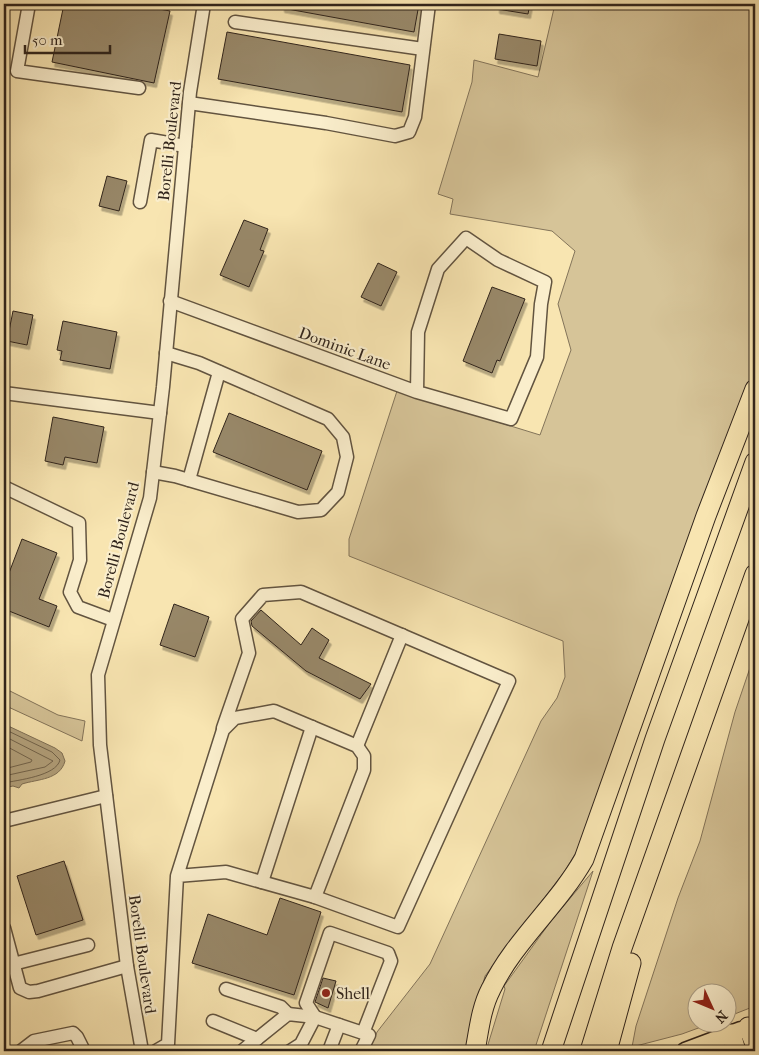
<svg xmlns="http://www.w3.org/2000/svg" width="759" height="1055" font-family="'IM FELL French Canon',serif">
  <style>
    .green { fill: #d6c498; stroke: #83745a }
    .water { fill: #b4a37e; stroke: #7f7056 }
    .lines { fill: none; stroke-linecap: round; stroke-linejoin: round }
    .shore { stroke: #72644c; stroke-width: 1 }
    .building { fill: #988869; stroke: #30241b; filter: url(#shadow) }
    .minor-casing { stroke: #625440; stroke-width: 15 }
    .major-casing { stroke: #30241b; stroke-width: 19 }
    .highway-casing { stroke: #30241b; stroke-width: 21 }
    .minor { stroke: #faeecc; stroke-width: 12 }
    .major { stroke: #f8e5b1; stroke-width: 16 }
    .highway { stroke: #f8e5b1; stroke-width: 19 }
    .poi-dot { fill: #8f2418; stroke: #faeecc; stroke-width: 2 }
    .labels { text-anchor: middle; stroke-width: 4.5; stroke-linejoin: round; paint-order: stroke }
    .street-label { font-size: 16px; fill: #30241b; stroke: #faeecc }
    .poi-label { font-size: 16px; fill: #30241b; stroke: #faeecc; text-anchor: start }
  </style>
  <defs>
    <filter id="shadow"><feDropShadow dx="2.5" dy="4.5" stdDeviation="0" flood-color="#0004"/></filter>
  </defs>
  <rect width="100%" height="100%" fill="#f8e5b1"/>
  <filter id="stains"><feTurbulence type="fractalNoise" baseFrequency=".004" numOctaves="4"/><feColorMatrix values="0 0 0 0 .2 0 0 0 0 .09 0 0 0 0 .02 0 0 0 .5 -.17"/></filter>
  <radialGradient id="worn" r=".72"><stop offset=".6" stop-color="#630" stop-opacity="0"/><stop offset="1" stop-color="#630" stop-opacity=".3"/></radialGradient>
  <g class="green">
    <polygon points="555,4 755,4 755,377 585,838 564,872 485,976 466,1051 369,1051 377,1032 430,964 541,721 557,698 565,677 563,641 349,556 349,539 397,391 540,435 571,350 558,304 575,251 552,231 450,214 453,199 438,194 472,82 474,60 538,77"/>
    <polygon points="755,653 755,1006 727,1017 726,992 696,992 696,1022 712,1023 682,1034 632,1047 636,1026 678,898 700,841 735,712"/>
    <polygon points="4,688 58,715 85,721 82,741 4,705"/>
    <polygon points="593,871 534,1051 486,1051 505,989 504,986 551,921"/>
  </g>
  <path class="water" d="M 4,724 L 55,748 L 62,753 L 65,761 C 60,780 38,779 22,784 L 19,788 L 13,786 L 4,788 Z"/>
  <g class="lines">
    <g class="shore">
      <path d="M 4,729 L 52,752 L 60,760 C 56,776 18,780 4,783"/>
      <polyline points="4,736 53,761 45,767 4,776"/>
      <polyline points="4,745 32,760 31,762 4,769"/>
    </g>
  </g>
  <g class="building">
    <polygon points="64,4 133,4 170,11 154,83 52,62"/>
    <polygon points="282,4 419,4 414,32 282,8"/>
    <polygon points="497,4 530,4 528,14 497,9"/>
    <polygon points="227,32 410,65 402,112 218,79"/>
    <polygon points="499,34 541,41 537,66 495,59"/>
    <polygon points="107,176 127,181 119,211 99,206"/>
    <polygon points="244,220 268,229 260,250 264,251 249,287 220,275"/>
    <polygon points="378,263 397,272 381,306 361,297"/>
    <polygon points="492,287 525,299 500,361 497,360 492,373 463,361"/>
    <polygon points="13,311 33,315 27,345 7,341"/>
    <polygon points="63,321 117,332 110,369 60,360 62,351 57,350"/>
    <polygon points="229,413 322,451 307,490 213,452"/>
    <polygon points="53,417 104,427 97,463 65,457 63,465 45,461"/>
    <polygon points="22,539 57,553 39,599 57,606 49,627 4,609 4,586"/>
    <polygon points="174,604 209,617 195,657 160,645"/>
    <polygon points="261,610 301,645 312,628 329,640 319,658 371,684 360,699 306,671 252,626 251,621"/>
    <polygon points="64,861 83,920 36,935 17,876"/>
    <polygon points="280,898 321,912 294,995 192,963 208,914 267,935"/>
    <polygon points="323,978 336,981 328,1008 315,1002"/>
  </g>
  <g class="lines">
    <defs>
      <g id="minor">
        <polyline points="29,4 17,71 139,88"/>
        <polyline points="235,22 423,49"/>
        <polyline points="189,103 326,123 395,136 409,132 415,117 429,4"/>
        <polyline points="140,202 151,140 185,146"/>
        <polyline points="170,301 417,392 511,419 537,357 541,304 545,282 498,260 466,238 438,269 418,332 417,392"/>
        <polyline points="4,393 160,413"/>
        <polyline points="153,472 175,476 298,512 321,510 338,492 347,457 343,437 328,419 199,363 166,353"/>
        <polyline points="189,480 219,372"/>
        <polyline points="4,487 79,523 80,560 70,592 78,607 113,620"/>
        <polyline points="223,728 249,653 242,619 263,595 301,592 509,681 398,927 315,897"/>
        <polyline points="357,746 402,635"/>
        <polyline points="4,821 106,796"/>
        <polyline points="262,882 312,727"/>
        <polyline points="4,928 20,988 29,992 38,991 127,966"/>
        <polyline points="13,964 88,945"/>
        <polyline points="226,989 281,1007 288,1014"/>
        <polyline points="315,1017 306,1003 330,933 388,953 391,961 363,1033"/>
        <polyline points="213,1021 257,1039"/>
        <polyline points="21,1051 34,1041 73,1033 77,1037 84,1051"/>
        <polyline points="142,1051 127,966 109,819 100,745 98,675 150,498 163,387 190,92 204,4"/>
        <polyline points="156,1051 168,1044 177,876 223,730 235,718 274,711 357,746 364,756 364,770 315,897 226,872 177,876"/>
        <polyline points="242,1051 288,1014 315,1017"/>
        <polyline points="290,1051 301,1044 315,1017 369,1035 361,1051"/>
        <polyline points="329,1051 339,1025"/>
      </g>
      <polyline id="major" points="685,1051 741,1030"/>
      <g id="highway">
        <polyline points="748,1027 755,1044"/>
        <polyline points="731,1034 736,1051"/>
        <path d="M 475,1051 C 479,1030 481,1008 491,989 C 514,941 558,905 584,859 L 706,516 L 755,389"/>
        <polyline points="551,1051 655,739 755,462"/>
        <polyline points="590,1051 622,948 755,574"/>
        <polyline points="607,1051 631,963"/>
      </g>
    </defs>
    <use href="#minor" class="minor-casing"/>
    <use href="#major" class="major-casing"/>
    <use href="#highway" class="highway-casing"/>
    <use href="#minor" class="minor"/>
    <use href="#major" class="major"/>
    <use href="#highway" class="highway"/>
  </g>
  <circle class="poi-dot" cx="326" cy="993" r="5"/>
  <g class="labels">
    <g class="street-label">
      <text transform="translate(169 141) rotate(-84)" y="6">Borelli Boulevard</text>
      <text transform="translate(345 348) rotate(20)" y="6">Dominic Lane</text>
      <text transform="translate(118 540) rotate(-75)" y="6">Borelli Boulevard</text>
      <text transform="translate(143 954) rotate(82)" y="6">Borelli Boulevard</text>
    </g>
    <g class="poi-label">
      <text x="336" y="999">Shell</text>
    </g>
  </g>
  <rect width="759" height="1055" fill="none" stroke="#f8e5b1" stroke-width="20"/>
  <rect x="5" y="5" width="749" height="1045" fill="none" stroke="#30241b" stroke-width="2.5"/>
  <rect x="10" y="10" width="739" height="1035" fill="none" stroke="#30241b"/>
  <g transform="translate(712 1008) rotate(134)"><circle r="24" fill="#faeecc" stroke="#a99d85"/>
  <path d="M0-4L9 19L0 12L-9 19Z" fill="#8f2418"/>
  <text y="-8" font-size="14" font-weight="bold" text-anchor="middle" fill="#30241b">N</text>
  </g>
  <path d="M25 45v8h85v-8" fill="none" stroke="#30241b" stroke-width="2.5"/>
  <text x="32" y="45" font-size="15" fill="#30241b" stroke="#faeecc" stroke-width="4" paint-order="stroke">50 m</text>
  <rect width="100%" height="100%" filter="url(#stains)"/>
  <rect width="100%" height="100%" fill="url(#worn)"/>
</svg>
